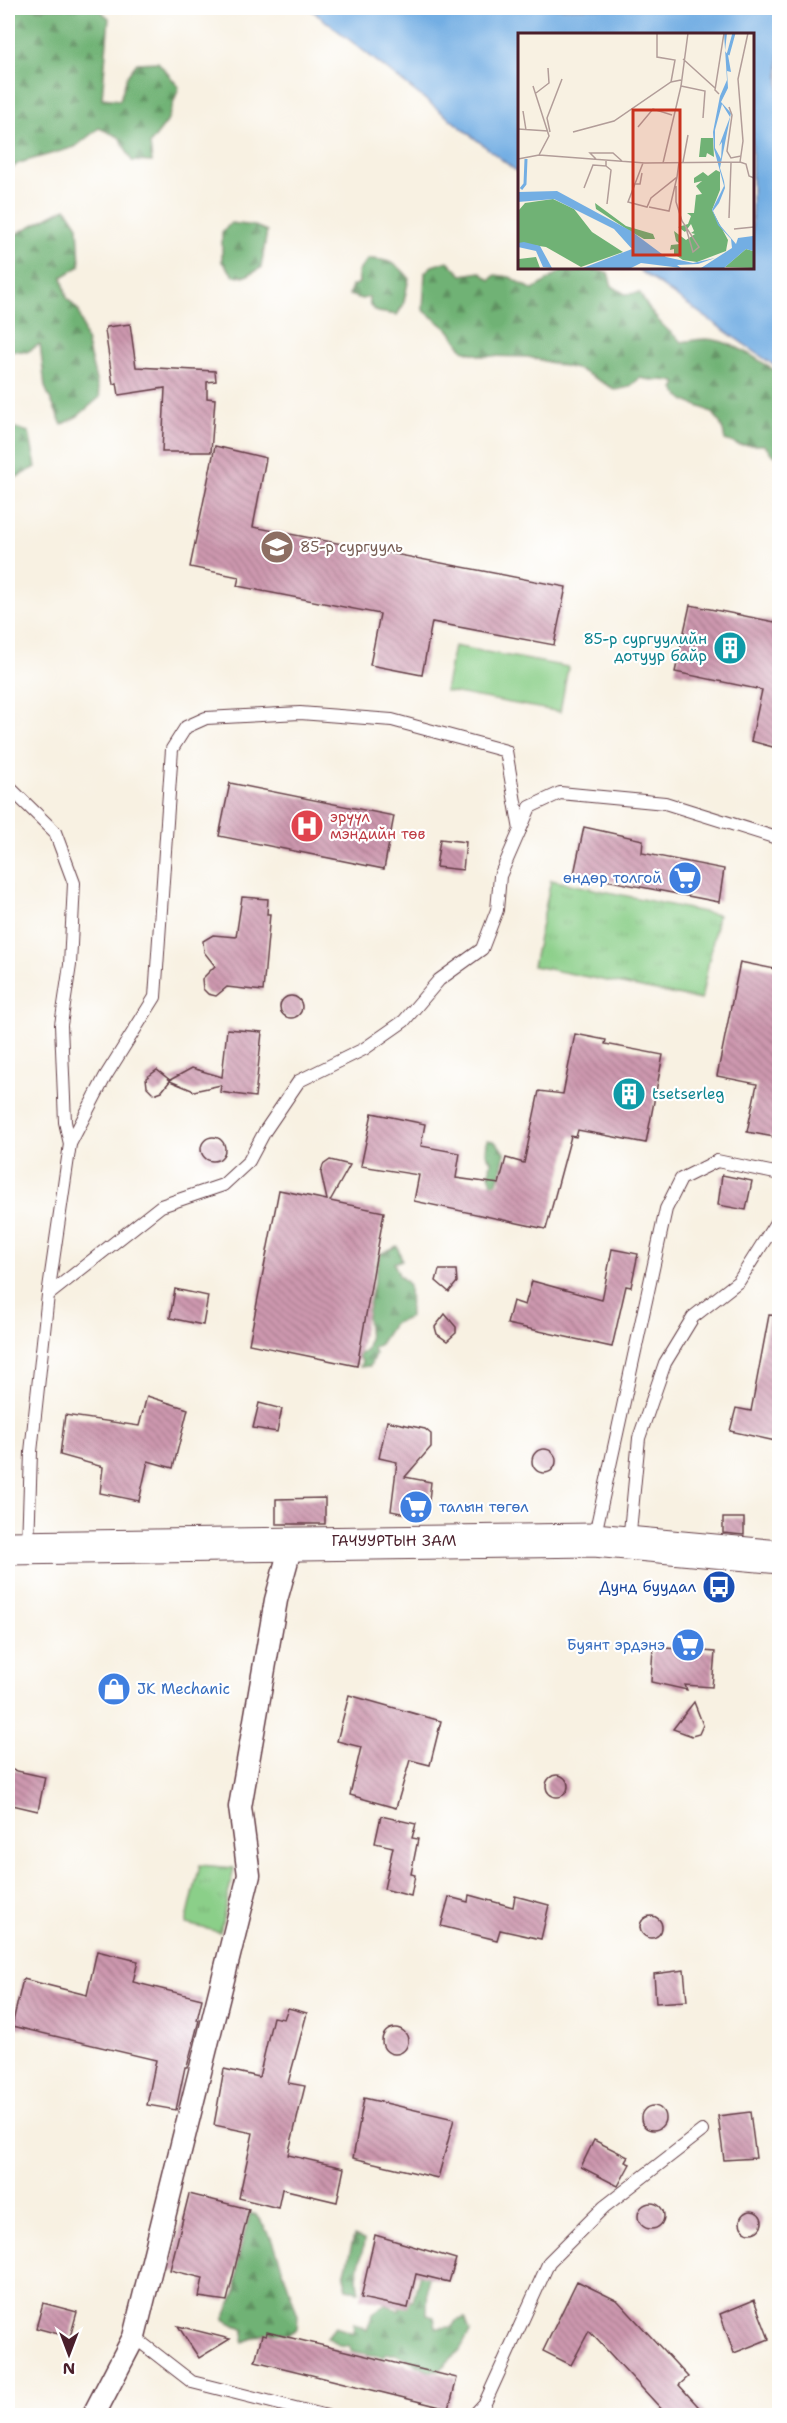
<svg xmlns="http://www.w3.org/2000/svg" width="787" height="2423" font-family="'Shantell Sans',sans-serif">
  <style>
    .grass { fill: url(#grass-tufts); stroke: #6a775a; stroke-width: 1.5 }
    .forest { fill: url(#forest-firs); stroke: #5d6850; stroke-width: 1.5 }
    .pitch { fill: #8bcf89; stroke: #6a775a; stroke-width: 1.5 }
    .water { fill: #73aee3; stroke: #5e6687; stroke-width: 1.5 }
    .building { fill: url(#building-back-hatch) }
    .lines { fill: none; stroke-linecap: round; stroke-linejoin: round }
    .service-casing { stroke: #643e46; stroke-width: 14 }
    .minor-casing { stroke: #643e46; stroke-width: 25 }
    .secondary-casing { stroke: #643e46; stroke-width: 35 }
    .service { stroke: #fff; stroke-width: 12 }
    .minor { stroke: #fff; stroke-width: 22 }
    .secondary { stroke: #fff; stroke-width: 33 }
    .labels { text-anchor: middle; stroke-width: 4.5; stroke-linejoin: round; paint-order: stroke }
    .education-label { font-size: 15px; fill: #785e54; stroke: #fff; text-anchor: start }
    .culture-label { font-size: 15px; fill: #0d838f; stroke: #fff; text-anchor: end }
    .health-label { font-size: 15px; fill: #be3a42; stroke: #fff; text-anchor: start }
    .shop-label { font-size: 15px; fill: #366cbe; stroke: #fff; text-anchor: end }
    .street-label { font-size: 15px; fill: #4a1f2b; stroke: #fff }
    .transit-label { font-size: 15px; fill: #164399; stroke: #fff; text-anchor: end }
    .inset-river { fill: none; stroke: #73aee3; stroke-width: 3 }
    .inset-road { fill: none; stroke: #b29d99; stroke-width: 1.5 }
    .view { fill: #c8321e; fill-opacity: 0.15; stroke: #c8321e; stroke-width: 3 }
    .inset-edge { fill: none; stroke: #4a1f2b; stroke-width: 3 }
  </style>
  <defs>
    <pattern id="grass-tufts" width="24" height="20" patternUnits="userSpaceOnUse" patternTransform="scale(1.5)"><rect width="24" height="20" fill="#8bcf89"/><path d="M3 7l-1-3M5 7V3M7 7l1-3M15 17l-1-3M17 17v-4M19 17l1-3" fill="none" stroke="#79b176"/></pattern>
    <pattern id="forest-firs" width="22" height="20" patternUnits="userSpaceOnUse" patternTransform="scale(1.5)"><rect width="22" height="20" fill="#70b275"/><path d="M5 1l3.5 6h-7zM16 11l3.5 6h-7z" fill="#5e9060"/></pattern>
    <pattern id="building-back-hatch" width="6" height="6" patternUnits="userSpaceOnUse" patternTransform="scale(1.5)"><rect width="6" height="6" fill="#cd98af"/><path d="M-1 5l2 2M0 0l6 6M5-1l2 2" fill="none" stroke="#a87b8f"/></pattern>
  </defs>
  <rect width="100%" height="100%" fill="#fff"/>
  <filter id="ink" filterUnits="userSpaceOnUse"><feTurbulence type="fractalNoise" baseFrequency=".0167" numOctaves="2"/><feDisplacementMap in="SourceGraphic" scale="12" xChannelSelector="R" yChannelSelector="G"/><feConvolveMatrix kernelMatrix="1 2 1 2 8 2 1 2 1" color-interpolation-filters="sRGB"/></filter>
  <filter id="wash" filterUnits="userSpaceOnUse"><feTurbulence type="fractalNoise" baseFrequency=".008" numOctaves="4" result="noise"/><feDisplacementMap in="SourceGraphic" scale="24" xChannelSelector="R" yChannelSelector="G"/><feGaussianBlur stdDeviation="1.35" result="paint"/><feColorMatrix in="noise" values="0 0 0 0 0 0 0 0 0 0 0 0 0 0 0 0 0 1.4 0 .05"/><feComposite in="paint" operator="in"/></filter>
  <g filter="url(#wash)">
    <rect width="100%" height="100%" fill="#f8f1e2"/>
    <g class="grass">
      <polygon points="551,880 718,915 701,1000 533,966"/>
      <polygon points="200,1865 234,1868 220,1932 186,1924"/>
    </g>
    <g class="forest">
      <polygon points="8,8 97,8 109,18 102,98 120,100 127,76 137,63 158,62 179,87 167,122 150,144 152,162 132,161 119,137 99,128 75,147 19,163 8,171"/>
      <polygon points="66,208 78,226 80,266 62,277 67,298 79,311 100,397 78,416 62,425 45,387 40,344 27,352 10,350 8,344 8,214 12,236"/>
      <polygon points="231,223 255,226 267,231 261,268 246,276 234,276 222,262 222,232"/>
      <path d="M 368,259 C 387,259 398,263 409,278 L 403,306 L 397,315 L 378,312 L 370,306 L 369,297 L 362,299 L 349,295 L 352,286 L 359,283 L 358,272 Z"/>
      <path d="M 448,261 L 462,275 L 480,272 L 490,280 L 495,275 L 510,277 L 533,290 L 564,269 L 573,273 L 587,268 L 608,273 L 612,286 L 625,294 L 640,293 C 650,314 664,328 682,342 C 689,341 698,339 706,339 C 732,340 758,360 779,373 L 779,458 L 772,454 L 764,445 L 739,445 L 725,440 C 718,396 689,415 674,389 L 677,383 C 666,378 653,382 640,378 L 629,387 L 616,390 L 580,370 L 528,357 L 482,356 L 463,350 L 450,331 L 423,310 L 425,272 L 432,266 Z"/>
      <polygon points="8,426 29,432 36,467 15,478 8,477"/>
      <polygon points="487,1140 494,1141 505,1152 500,1176 494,1188 489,1175 491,1161 486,1154"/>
      <polygon points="397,1246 402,1260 394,1263 399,1275 409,1285 410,1317 393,1324 380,1344 373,1348 375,1354 370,1366 360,1367 362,1361 357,1355 366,1350 369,1340 367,1316 380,1254"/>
      <path d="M 250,2213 L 256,2215 L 273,2240 L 298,2316 L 297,2329 L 288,2334 C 269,2329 260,2336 243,2342 L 244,2330 L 224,2319 L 236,2291 L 238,2259 Z"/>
      <path d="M 354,2236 L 364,2240 C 363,2258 353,2273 359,2291 L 347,2289 L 344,2276 Z"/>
      <polygon points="421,2269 428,2274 427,2315 434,2317 436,2328 452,2327 456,2321 465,2318 470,2331 460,2350 438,2371 428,2371 396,2354 387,2354 384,2357 352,2351 349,2346 339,2345 327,2337 335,2327 353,2333 354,2323 367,2330 373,2313 386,2304 400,2311 399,2300 413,2300"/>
    </g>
    <polygon class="pitch" points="454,646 568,667 560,712 445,691"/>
    <polygon class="water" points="309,8 779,8 779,369 635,267 752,267 752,34 520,34 520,174"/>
    <g id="blocks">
      <g class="building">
        <polygon points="130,324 136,367 215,371 216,381 207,382 207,398 215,399 211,452 162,452 165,388 119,395 117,383 113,384 105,330 107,327"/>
        <polygon points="215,446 266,458 253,527 566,587 554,645 432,622 422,675 370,665 380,614 237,586 239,577 190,567"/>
        <polygon points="690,605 780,623 780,749 751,741 762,690 675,672"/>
        <polygon points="230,783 394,816 384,869 219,836"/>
        <polygon points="584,827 643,840 642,853 724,869 719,902 574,874"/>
        <polygon points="440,839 466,842 463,870 436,867"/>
        <polygon points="242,897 268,899 267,914 270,914 263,991 227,987 216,996 208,994 203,989 202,979 215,966 204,952 203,941 213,935 236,937"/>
        <polygon points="740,962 780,970 780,1138 747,1132 757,1084 717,1076"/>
        <circle cx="291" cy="1007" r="11"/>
        <polygon points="227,1029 262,1032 255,1097 220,1092 221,1085 194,1091 170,1081 162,1091 154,1094 147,1087 146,1078 157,1070 170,1080 192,1068 222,1077"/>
        <polygon points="575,1034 606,1040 605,1044 663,1055 646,1143 578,1130 576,1137 571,1136 546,1229 414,1201 419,1175 361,1166 372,1113 425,1124 421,1146 460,1153 456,1178 499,1184 506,1158 524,1163 539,1091 563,1094"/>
        <circle cx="213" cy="1149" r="12"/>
        <polygon points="330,1160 350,1165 330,1201 384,1212 357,1366 249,1344 279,1190 327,1200 321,1173 323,1165"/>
        <polygon points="722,1175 752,1181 746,1210 718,1205"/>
        <polygon points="612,1249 638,1254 631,1287 626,1286 612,1347 507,1324 513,1301 525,1305 532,1281 602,1300"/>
        <polygon points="439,1270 456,1270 457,1282 449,1292 436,1281"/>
        <polygon points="175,1289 208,1296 203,1325 170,1318"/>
        <polygon points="445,1314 456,1327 456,1333 447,1341 437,1334 435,1327"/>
        <polygon points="769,1315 780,1316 780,1442 730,1431 736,1408 751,1411"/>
        <polygon points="147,1396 188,1409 173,1468 148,1461 139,1501 100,1493 103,1467 60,1455 65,1415 139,1426"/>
        <polygon points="259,1403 282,1409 277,1432 253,1428"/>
        <polygon points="387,1421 425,1429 431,1434 431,1447 405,1477 431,1482 427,1518 391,1511 397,1462 379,1458"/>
        <circle cx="544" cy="1461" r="12"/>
        <polygon points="325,1498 325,1524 276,1524 276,1499"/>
        <polygon points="723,1518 744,1518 744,1535 723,1533"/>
        <polygon points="653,1647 715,1652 712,1687 685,1685 687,1690 651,1682"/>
        <polygon points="349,1695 441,1721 430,1765 410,1760 396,1808 350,1795 361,1747 337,1741"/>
        <polygon points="694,1702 703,1725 699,1734 692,1736 673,1729"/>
        <polygon points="8,1769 45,1777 38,1811 8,1804"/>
        <circle cx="557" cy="1786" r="11"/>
        <polygon points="381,1816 416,1824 412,1838 418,1839 411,1874 415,1875 411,1896 384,1889 393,1847 375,1843"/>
        <polygon points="469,1895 513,1907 515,1896 549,1905 541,1939 500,1930 497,1940 441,1926 449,1897 468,1902"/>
        <circle cx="651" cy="1927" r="11"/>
        <polygon points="97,1951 138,1961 133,1982 202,1999 197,2020 199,2020 187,2067 185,2067 176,2110 147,2105 156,2060 12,2026 23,1979 87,1995"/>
        <polygon points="684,1970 687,2001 656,2003 654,1974"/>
        <polygon points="288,2008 307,2013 288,2083 305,2086 288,2155 344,2168 337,2202 282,2189 278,2208 239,2198 253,2133 214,2125 224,2069 259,2077 273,2017 284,2019"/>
        <circle cx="395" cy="2041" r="13"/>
        <polygon points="364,2098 454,2119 438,2178 353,2158"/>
        <circle cx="653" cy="2118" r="12"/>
        <polygon points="750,2112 756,2158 724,2160 718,2116"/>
        <polygon points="594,2140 628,2157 625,2162 630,2164 618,2186 581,2167"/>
        <polygon points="189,2194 249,2209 227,2301 199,2297 203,2278 170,2270"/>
        <circle cx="651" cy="2216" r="13"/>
        <circle cx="751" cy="2222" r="11"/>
        <polygon points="375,2235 456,2259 449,2282 416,2274 408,2308 361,2298"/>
        <polygon points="577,2281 618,2301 688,2377 679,2385 706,2415 667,2415 589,2331 571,2365 543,2351"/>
        <polygon points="754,2300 769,2339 734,2353 720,2314"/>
        <polygon points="43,2303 77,2312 70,2337 36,2328"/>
        <polygon points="178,2326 230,2339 199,2358"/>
        <polygon points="267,2332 457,2378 449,2409 255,2361 262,2335 266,2336"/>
      </g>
    </g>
  </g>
  <g filter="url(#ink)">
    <use href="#blocks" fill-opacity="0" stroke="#643e46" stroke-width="1.5"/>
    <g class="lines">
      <defs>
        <g id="service">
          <polyline points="8,786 55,832 74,883 70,965 61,1025 65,1122 70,1144"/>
          <polyline points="48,1295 70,1144 105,1077 155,997 172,749 186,727 206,718 300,713 392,720 506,751 520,830"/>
          <polyline points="594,1539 666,1209 681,1179 717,1161 780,1174"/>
          <polyline points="629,1542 639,1438 665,1363 693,1317 739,1281 780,1216"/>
          <polyline points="28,1546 31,1452 48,1295 161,1206 223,1185 249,1161 265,1131 299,1081 364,1049 404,1021 439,980 482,949 497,910 500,876 530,807 560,793 665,803 780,839"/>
          <polyline points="134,2337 192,2382 327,2416"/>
          <polyline points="473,2416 485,2403 549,2262 604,2207 702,2131"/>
        </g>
        <polyline id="minor" points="93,2416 134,2337 249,1875 240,1807 276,1600 292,1542"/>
        <polyline id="secondary" points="8,1548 594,1540 780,1557"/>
      </defs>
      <use href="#service" class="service-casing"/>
      <use href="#minor" class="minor-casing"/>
      <use href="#secondary" class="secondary-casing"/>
      <use href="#service" class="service"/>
      <use href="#minor" class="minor"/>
      <use href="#secondary" class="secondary"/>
    </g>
  </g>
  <defs>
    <symbol id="school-disc" viewBox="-11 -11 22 22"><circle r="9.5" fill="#8d6e63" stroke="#fff"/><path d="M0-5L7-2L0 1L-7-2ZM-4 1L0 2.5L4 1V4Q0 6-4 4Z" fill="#fff"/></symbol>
    <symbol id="building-disc" viewBox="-11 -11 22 22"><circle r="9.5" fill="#0f9aa8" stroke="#fff"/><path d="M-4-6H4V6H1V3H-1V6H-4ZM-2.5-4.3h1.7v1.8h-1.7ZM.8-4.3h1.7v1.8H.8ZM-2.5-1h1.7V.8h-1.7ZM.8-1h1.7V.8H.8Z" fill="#fff"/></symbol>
    <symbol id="hospital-disc" viewBox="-11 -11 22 22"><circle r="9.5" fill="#e0444e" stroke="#fff"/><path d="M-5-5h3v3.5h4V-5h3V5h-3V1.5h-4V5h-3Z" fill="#fff"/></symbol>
    <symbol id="supermarket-disc" viewBox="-11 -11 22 22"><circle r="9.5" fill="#3f7fe0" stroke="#fff"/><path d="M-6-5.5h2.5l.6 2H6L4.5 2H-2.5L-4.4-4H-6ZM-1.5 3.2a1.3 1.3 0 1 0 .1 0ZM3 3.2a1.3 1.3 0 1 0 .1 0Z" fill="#fff"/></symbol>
    <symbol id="bus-disc" viewBox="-11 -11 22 22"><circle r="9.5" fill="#1a4fb4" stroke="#fff"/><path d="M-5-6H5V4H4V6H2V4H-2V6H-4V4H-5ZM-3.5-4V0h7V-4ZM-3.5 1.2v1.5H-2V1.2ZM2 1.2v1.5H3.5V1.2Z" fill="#fff"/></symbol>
    <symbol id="shop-disc" viewBox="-11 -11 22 22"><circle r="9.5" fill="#3f7fe0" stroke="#fff"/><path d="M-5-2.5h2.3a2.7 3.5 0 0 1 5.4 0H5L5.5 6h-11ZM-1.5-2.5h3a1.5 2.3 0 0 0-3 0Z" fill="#fff"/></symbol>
  </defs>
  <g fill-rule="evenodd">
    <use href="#school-disc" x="258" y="528" width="38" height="38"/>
    <use href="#building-disc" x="711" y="629" width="38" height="38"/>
    <use href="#hospital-disc" x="288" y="807" width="38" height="38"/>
    <use href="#supermarket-disc" x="666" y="859" width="38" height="38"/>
    <use href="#building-disc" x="610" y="1075" width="38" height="38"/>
    <use href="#supermarket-disc" x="397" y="1488" width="38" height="38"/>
    <use href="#bus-disc" x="700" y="1568" width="38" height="38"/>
    <use href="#supermarket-disc" x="669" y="1626" width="38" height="38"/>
    <use href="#shop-disc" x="95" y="1670" width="38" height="38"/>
  </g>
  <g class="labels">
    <g class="education-label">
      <text x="300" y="552">85-р сургууль</text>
    </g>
    <g class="culture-label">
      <text x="707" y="644">85-р сургуулийн<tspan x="707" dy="17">дотуур байр</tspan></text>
      <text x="652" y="1099" text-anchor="start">tsetserleg</text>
    </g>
    <g class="health-label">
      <text x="330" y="822">эрүүл<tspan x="330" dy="17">мэндийн төв</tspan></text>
    </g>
    <g class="shop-label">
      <text x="662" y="883">өндөр толгой</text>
      <text x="439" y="1512" text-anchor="start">талын төгөл</text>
      <text x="665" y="1650">Буянт эрдэнэ</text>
      <text x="137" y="1694" text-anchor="start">JK Mechanic</text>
    </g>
    <g class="street-label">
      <text x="394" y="1546">ГАЧУУРТЫН ЗАМ</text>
    </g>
    <g class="transit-label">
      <text x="696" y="1592">Дунд буудал</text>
    </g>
  </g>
  <g transform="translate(518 33)">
    <rect width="236" height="236" fill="#f8f1e2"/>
    <path d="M 183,105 L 195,105 L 196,124 L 189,120 L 188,124 L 181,124 ZM 198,137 L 202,139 L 202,157 L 194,177 L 210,207 L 208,218 L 179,229 L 165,227 L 156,221 L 156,216 L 152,217 L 153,212 L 162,211 L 158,208 L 156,198 L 168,207 L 177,201 L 173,200 L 176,198 L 173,191 L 167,199 L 160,194 L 170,191 L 173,183 L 169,180 L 176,180 L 178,162 L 184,161 L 178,153 L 184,148 L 176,150 L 176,145 L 185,139 L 190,143 ZM 35,166 L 56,176 L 74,199 L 105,219 L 63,234 L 28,214 L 0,210 L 1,177 L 7,170 ZM 77,170 L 108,193 L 135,201 L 137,206 L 126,206 L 110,197 L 78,176 ZM 228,216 L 235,218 L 235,235 L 207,234 ZM 18,224 L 22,235 L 0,235 L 1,226 Z" fill="#70b275"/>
    <path d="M 206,0 L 209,0 L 207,18 L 210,22 L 213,39 L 209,38 L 210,55 L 203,69 L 213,80 L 202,135 L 206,148 L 207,155 L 201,170 L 195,178 L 201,191 L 218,211 L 220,205 L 235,203 L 235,218 L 228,216 L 206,235 L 183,235 L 214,215 L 213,206 L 200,192 L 194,177 L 206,153 L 196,116 L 195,99 L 202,63 L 209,47 ZM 204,71 L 212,84 L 201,113 L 204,109 L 203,126 L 197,115 L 197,97 ZM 39,158 L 113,198 L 148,224 L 175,230 L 197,225 L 180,231 L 159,232 L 163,235 L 123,230 L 113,235 L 65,235 L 114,216 L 96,196 L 36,166 L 0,169 L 1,159 ZM 6,209 L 22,213 L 34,235 L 25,234 L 18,218 L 0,214 L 0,210 Z" fill="#73aee3" fill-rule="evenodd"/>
    <path class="inset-river" d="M 210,22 L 216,0M 3,156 L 7,151 L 8,126"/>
    <path class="inset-road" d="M 139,0 L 139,24 L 157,27 L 153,49M 165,26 L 197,55M 15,53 L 31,103 L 21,122M 163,53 L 187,58 L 185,85M 18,60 L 31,50 L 30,35M 201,61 L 197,57 L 206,0M 211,74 L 214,82 L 209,118 L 213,125 L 223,123M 5,78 L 8,97M 120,94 L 135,76 L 154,82M 0,96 L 30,98M 32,99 L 29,85 L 44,46M 55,99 L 96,88 L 153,49 L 163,47M 0,126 L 21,122 L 127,130 L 222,129 L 228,131 L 231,143 L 236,145M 78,126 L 72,120 L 95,120 L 104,128M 165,129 L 170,102M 222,129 L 225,108 L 220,46 L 230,0M 125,130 L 110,169 L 129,174 L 133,165 L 159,144 L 161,129M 145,130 L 163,53 L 170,0M 88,133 L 93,137 L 89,171M 114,151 L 122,151 L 124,140M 158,153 L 158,169 L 164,188 L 181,214 L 175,219 L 168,195M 66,155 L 75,132 L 88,133 L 88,128M 131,174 L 151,178 L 159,144M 211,185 L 213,130M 216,196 L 236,194"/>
    <path class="view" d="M 115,77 L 162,77 L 162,222 L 115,222 Z"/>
    <rect width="236" height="236" class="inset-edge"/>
  </g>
  <rect width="787" height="2423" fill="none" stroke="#fff" stroke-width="30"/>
  <g transform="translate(69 2354) rotate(180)" stroke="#ffffff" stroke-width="4.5" paint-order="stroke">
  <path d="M0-4.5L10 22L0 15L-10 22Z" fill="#4a1f2b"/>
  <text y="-9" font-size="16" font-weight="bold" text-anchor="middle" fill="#4a1f2b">N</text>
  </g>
</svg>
